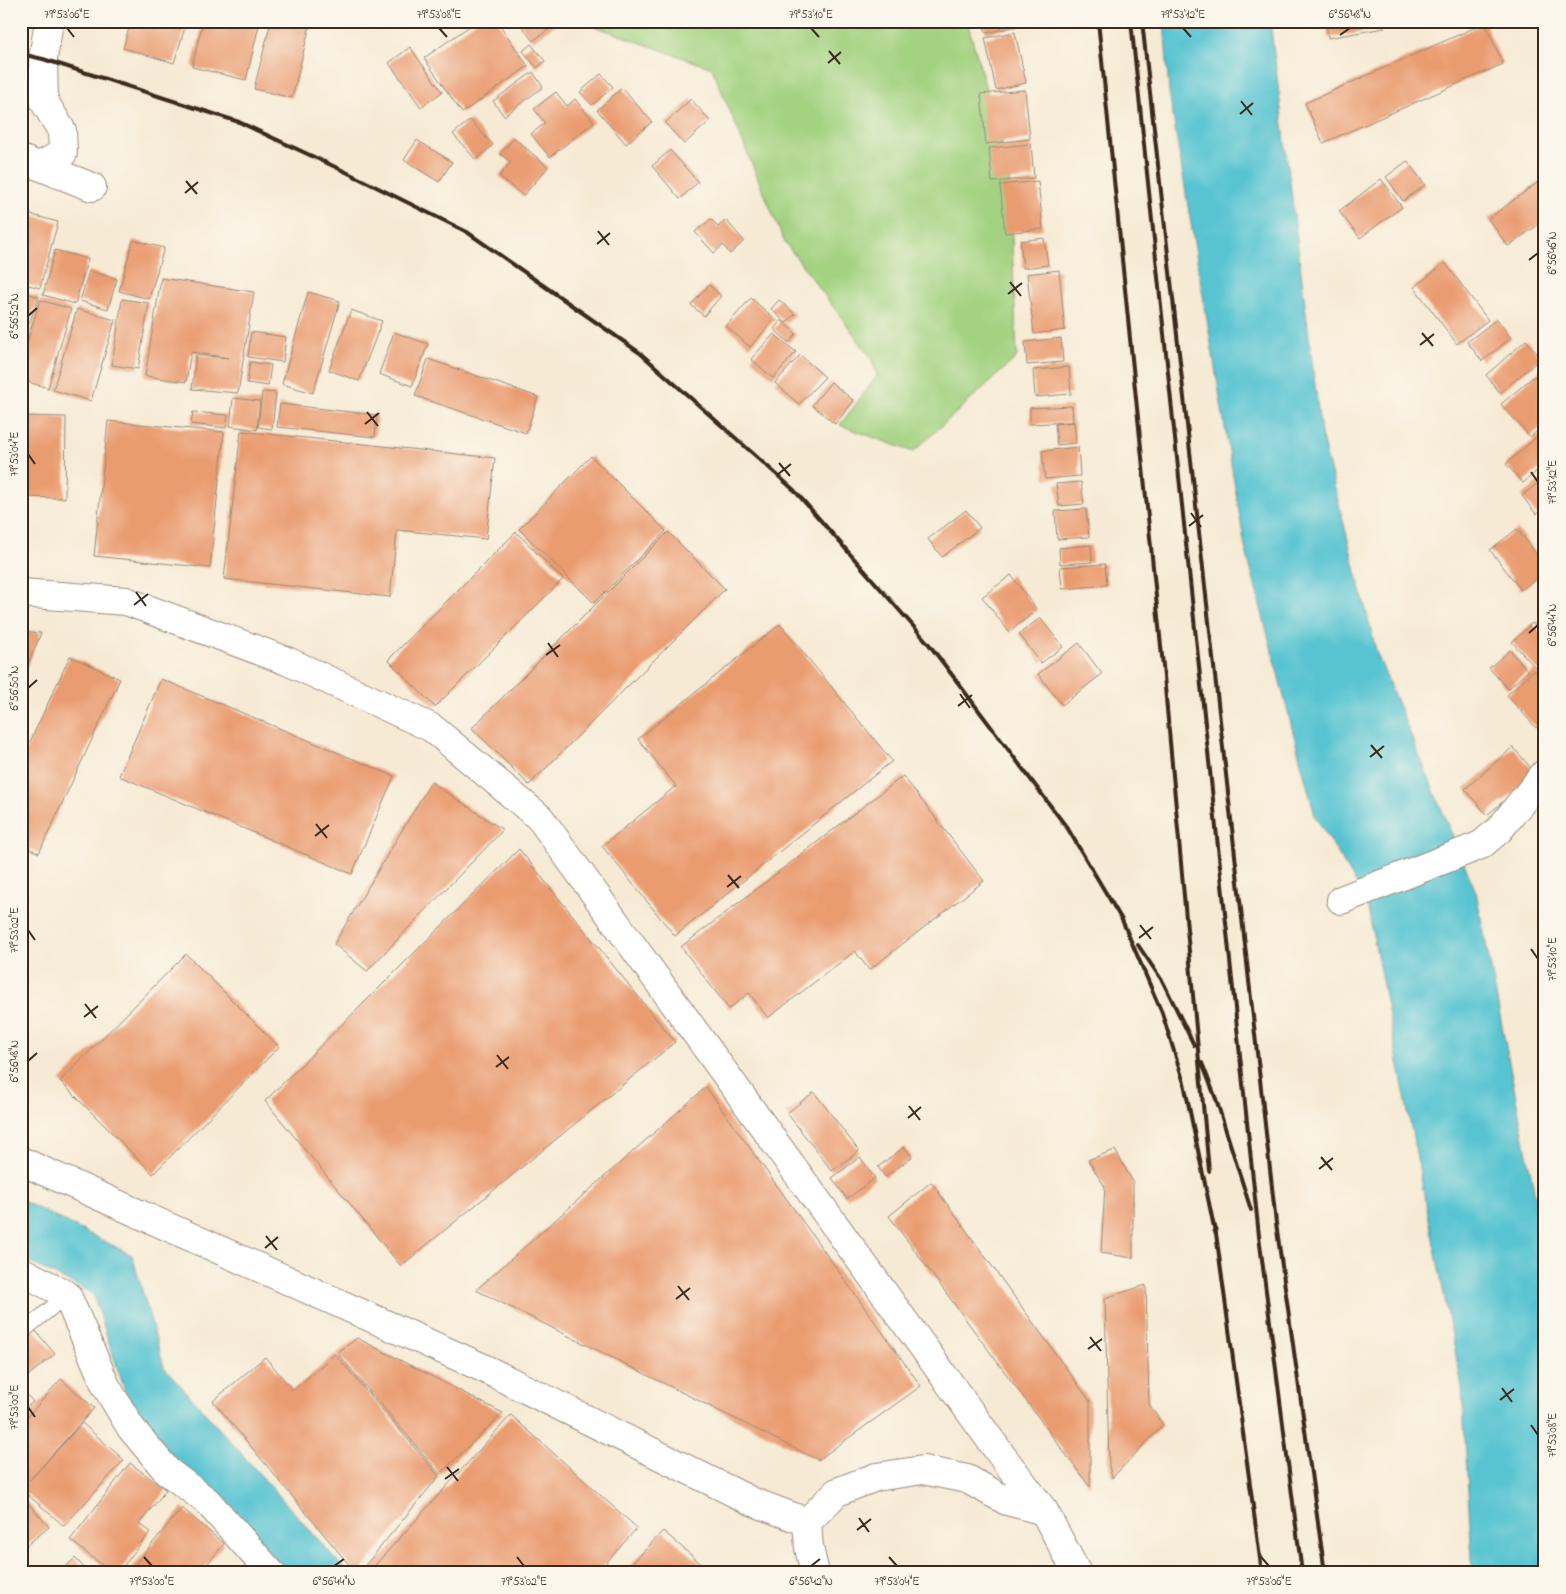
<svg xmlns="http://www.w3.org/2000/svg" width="1566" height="1594" font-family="'Indie Flower',sans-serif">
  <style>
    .green { fill: #a3d280; stroke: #6f7e4f }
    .water { fill: #58c4d1; stroke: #4a7778 }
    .building { fill: #ea9c71 }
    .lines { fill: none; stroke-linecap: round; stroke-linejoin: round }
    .service-casing { stroke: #988a79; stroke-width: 16 }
    .minor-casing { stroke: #988a79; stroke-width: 30 }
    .service { stroke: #fff; stroke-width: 14 }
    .minor { stroke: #fff; stroke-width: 28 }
    .rail { stroke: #3b2a1e; stroke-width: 4 }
    .ticks { fill: none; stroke: #3b2a1e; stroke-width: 2 }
    .neatline { fill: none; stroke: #3b2a1e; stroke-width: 2 }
    .ticks-label { font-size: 12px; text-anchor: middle; fill: #3b2a1e }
  </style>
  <rect width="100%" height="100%" fill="#fbf7ec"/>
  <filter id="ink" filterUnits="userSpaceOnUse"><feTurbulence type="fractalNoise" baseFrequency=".02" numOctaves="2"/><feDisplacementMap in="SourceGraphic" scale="10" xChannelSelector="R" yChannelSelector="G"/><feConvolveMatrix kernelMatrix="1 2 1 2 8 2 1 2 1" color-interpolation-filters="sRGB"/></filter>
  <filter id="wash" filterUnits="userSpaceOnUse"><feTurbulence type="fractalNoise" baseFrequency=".0096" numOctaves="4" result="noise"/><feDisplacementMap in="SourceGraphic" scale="20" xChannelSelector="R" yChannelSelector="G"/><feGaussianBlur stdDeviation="1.12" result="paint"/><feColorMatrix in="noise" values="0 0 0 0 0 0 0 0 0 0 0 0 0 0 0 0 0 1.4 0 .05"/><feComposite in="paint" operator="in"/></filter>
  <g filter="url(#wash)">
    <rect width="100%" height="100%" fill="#f6ead4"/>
    <polygon class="green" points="580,21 967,21 1009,171 1017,357 913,452 840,425 877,376 871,357 784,241 712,68"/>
    <g class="water">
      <polygon points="1164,21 1270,21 1321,434 1377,654 1476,892 1545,1247 1545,1573 1476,1573 1472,1561 1462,1386 1366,899 1315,816 1245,547 1169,92"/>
      <polygon points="21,1200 132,1255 164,1367 348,1573 289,1573 162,1445 128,1400 93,1294 21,1258"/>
    </g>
    <g id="blocks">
      <g class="building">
        <polygon points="131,21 187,21 174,63 123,48"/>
        <polygon points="203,21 260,21 246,80 192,67"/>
        <polygon points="271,21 311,21 292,98 254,89"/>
        <polygon points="477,21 497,21 528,66 462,113 424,58"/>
        <polygon points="518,21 560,21 533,41"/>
        <polygon points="983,21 1017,21 1018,26 986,33"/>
        <polygon points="1326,21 1383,21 1384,28 1328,38"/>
        <polygon points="1485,23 1503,64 1323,143 1305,103"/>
        <polygon points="1015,32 1026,83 996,90 985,38"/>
        <polygon points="531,44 545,61 537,68 523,51"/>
        <polygon points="410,47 442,92 421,107 389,63"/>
        <polygon points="533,72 543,87 504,116 493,101"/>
        <polygon points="601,74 613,87 592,105 580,92"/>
        <polygon points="622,88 652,122 626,144 597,110"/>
        <polygon points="1025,90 1030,139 986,144 981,94"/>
        <polygon points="556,92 567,106 575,99 594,122 550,157 531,134 545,123 534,109"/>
        <polygon points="691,99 710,121 684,144 665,123"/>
        <polygon points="470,120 493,145 476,160 453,134"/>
        <polygon points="514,138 548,167 523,196 499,176 511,162 500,154"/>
        <polygon points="417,140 452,162 439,182 404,160"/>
        <polygon points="1031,144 1034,178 992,182 989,148"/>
        <polygon points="670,150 698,182 680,199 652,166"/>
        <polygon points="1407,161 1425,185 1403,201 1386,177"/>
        <polygon points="1381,179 1402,207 1360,238 1339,211"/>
        <polygon points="1541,180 1545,185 1545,220 1508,246 1488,219"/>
        <polygon points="1038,181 1043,229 1005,233 1000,185"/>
        <polygon points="21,212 58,222 40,288 21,283"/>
        <polygon points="711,219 718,227 726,220 744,241 730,254 723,245 714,253 695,232"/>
        <polygon points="1044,238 1048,265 1023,268 1020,241"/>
        <polygon points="133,240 164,248 149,299 119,291"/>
        <polygon points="55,250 88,259 75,304 43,295"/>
        <polygon points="1445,263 1488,320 1457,344 1414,287"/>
        <polygon points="1059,270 1065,330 1034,334 1027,274"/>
        <polygon points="89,271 117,279 108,309 80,301"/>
        <polygon points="161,278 254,292 238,393 192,389 196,355 229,358 191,352 186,382 145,376"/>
        <polygon points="709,285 721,296 704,316 691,305"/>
        <polygon points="21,291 39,297 21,344"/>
        <polygon points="308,292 340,301 313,393 282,384"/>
        <polygon points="751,298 775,319 750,347 726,326"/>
        <polygon points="122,299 149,303 138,369 112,365"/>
        <polygon points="40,300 71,309 48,388 21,380 21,362"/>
        <polygon points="779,300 795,314 786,323 771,309"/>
        <polygon points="77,309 115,320 91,401 53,390"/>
        <polygon points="351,310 382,321 359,381 329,370"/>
        <polygon points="1497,319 1511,338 1482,361 1467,342"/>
        <polygon points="781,320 796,334 789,343 774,329"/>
        <polygon points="251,332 286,337 283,362 248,357"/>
        <polygon points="394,332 428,344 412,386 379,374"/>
        <polygon points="774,334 796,352 773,378 751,359"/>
        <polygon points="1061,338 1063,362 1027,365 1025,342"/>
        <polygon points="1526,340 1541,358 1500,393 1486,375"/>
        <polygon points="800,355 825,377 799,404 775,383"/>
        <polygon points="428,359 538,397 526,433 415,396"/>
        <polygon points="250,362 271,365 268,386 247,383"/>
        <polygon points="1069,367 1071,394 1035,397 1033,370"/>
        <polygon points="1545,367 1545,424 1530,437 1501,404"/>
        <polygon points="831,382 854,401 835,424 812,405"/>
        <polygon points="262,392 276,393 272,429 258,427"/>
        <polygon points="233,398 260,401 257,430 230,426"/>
        <polygon points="280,404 377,415 375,437 277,427"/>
        <polygon points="1072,406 1073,422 1030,424 1030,408"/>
        <polygon points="193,412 228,415 226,428 191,424"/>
        <polygon points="21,416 66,417 65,498 21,497"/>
        <polygon points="108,421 224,432 210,568 94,556"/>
        <polygon points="1074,422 1076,443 1057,445 1055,424"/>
        <polygon points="1545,430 1545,464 1523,483 1506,464"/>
        <polygon points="241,431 495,458 486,539 397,530 390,597 224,579"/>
        <polygon points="1078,447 1080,476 1045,479 1042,451"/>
        <polygon points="591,456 666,531 594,603 519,529"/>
        <polygon points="1545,477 1545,507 1536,514 1522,496"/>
        <polygon points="1081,482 1084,504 1059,506 1056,484"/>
        <polygon points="1086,509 1089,537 1057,539 1055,511"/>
        <polygon points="966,510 980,528 942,557 928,539"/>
        <polygon points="1517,529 1545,565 1545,572 1521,590 1490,550"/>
        <polygon points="516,532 563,579 435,707 388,660"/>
        <polygon points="668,532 725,589 529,785 472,728"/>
        <polygon points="1091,545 1092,562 1060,564 1059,548"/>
        <polygon points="1105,564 1107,585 1062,589 1060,567"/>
        <polygon points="1011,575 1037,610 1009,632 982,597"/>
        <polygon points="1545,617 1545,632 1537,623"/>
        <polygon points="1040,618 1063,647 1041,663 1019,634"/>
        <polygon points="1532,623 1545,637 1545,678 1512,642"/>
        <polygon points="780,624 892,761 675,936 602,846 676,786 638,739"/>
        <polygon points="21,631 41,633 21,682"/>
        <polygon points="1079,643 1102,674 1062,705 1038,674"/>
        <polygon points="1510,650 1528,671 1508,689 1489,668"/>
        <polygon points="70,656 120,679 39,853 21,845 21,761"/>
        <polygon points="1534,670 1545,681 1545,720 1536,728 1507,695"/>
        <polygon points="161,679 394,776 352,874 119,776"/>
        <polygon points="1513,747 1536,774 1487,815 1465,789"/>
        <polygon points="903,776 984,881 869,970 855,951 768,1018 749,993 729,1009 681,947"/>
        <polygon points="431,782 503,830 367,971 334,944"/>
        <polygon points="519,849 675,1042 401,1266 265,1101"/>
        <polygon points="186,954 279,1047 153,1174 60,1081"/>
        <polygon points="706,1087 921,1386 818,1460 476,1290"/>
        <polygon points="814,1092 859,1151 832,1171 787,1113"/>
        <polygon points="904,1147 912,1157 885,1177 878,1167"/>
        <polygon points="1115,1150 1133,1182 1133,1258 1101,1253 1105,1187 1088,1160"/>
        <polygon points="860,1157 875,1178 847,1199 832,1178"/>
        <polygon points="931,1182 1090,1401 1090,1487 889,1216"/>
        <polygon points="1146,1285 1149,1404 1163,1425 1112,1478 1109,1466 1105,1298"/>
        <polygon points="34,1329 55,1354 24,1379 21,1376 21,1340"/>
        <polygon points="357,1338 503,1413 440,1474 337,1353"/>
        <polygon points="335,1354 439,1476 359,1573 356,1573 213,1401 265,1357 293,1390"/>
        <polygon points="61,1379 94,1408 30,1480 82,1423 124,1460 64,1526 21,1489 21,1424"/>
        <polygon points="21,1388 33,1402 21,1411"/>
        <polygon points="511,1415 637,1528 597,1573 368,1573"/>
        <polygon points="130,1463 166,1490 139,1524 150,1532 118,1573 112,1573 70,1540"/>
        <polygon points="21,1495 49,1527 21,1550"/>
        <polygon points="182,1508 224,1544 200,1573 137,1573 132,1568"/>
        <polygon points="663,1531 712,1573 623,1573"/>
        <polygon points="75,1558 89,1573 59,1573"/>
      </g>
    </g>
  </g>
  <g filter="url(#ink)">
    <use href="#blocks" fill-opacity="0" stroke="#988a79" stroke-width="1"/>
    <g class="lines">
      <defs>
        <polyline id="service" points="21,1333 67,1295"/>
        <g id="minor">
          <polyline points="21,159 92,187"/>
          <polyline points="40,166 63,153 62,131 44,101 43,59 49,21"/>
          <polyline points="21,593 126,601 287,661 432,728 540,818 1002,1456 1044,1511 1077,1573"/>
          <polyline points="1341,900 1481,845 1499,830 1545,773"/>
          <polyline points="21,1161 479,1366 751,1501 807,1522"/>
          <polyline points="21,1271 67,1295 106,1386 131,1428 167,1471 207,1501 271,1573"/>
          <polyline points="807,1522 837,1492 876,1477 923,1470 967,1479 1007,1501 1044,1511"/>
          <polyline points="807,1522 809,1548 815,1573"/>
        </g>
      </defs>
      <use href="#service" class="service-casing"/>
      <use href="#minor" class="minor-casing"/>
      <use href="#service" class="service"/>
      <use href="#minor" class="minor"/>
      <g class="rail">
        <polyline points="1098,21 1164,676 1209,1171"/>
        <polyline points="1131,21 1259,1236 1302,1573"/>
        <polyline points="1142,21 1276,1223 1325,1573"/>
        <polyline points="21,54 43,59 239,122 344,171 467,232 640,353 794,490 928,643 1068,829 1122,920 1162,1013 1184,1083 1215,1232"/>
        <polyline points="1138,945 1163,982 1194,1045"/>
        <polyline points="1202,1063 1216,1099 1251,1210"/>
        <polyline points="1215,1226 1262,1573"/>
      </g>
    </g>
  </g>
  <path class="ticks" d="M 67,28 L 74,37M 439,28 L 447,37M 811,28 L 819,37M 1183,28 L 1191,37M 1340,35 L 1350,28M 829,51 L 840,64M 828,63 L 841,52M 1241,101 L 1252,115M 1240,114 L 1253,103M 186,181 L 197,194M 185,193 L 198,182M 598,231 L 609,245M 597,244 L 610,233M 1529,260 L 1538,253M 1010,282 L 1021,296M 1008,294 L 1022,283M 28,316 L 37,308M 1422,333 L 1433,346M 1420,345 L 1434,334M 367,412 L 378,426M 365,424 L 379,413M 28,454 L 35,464M 779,463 L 790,476M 1531,472 L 1538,482M 777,475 L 791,464M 1191,513 L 1201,527M 1189,526 L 1203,515M 136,592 L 146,606M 134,605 L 148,594M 1529,633 L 1538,625M 548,643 L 558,657M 546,655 L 560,645M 28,688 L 37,680M 960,694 L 970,708M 958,706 L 972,695M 1371,745 L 1382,758M 1370,757 L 1384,746M 316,824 L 327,838M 315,836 L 329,825M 728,875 L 739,888M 727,887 L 741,876M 1140,925 L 1151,939M 28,930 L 35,940M 1139,938 L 1153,927M 1531,949 L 1538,959M 85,1004 L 96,1018M 84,1017 L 98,1006M 497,1055 L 508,1069M 28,1061 L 37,1053M 496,1067 L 509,1057M 909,1106 L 920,1120M 908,1118 L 921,1107M 1321,1157 L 1332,1170M 1319,1169 L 1333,1158M 266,1236 L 277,1250M 265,1248 L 278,1237M 678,1286 L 689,1300M 676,1299 L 690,1288M 1090,1337 L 1101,1351M 1088,1349 L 1102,1339M 1502,1388 L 1512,1402M 1500,1400 L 1514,1389M 28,1407 L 35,1417M 1531,1425 L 1538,1435M 447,1467 L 458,1481M 445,1479 L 459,1469M 859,1518 L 869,1532M 857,1530 L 871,1519M 144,1557 L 152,1566M 517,1557 L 524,1566M 889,1557 L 897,1566M 1261,1557 L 1269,1566M 334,1566 L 344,1559M 811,1566 L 820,1559"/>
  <rect width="1566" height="1594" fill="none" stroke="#fbf7ec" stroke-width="55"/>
  <rect x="28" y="28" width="1510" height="1538" class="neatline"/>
  <g class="ticks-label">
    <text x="67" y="18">79°53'06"E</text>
    <text x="439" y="18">79°53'08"E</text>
    <text x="811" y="18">79°53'10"E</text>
    <text x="1183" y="18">79°53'12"E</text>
    <text x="1350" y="18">6°56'48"N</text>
    <text transform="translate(1552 253) rotate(-90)" y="4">6°56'46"N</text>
    <text transform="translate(14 316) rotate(-90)" y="4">6°56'52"N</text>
    <text transform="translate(14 454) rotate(-90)" y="4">79°53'04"E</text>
    <text transform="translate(1552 482) rotate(-90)" y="4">79°53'12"E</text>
    <text transform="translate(1552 625) rotate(-90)" y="4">6°56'44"N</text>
    <text transform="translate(14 688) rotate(-90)" y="4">6°56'50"N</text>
    <text transform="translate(14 930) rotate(-90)" y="4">79°53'02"E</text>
    <text transform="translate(1552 959) rotate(-90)" y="4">79°53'10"E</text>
    <text transform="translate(14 1061) rotate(-90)" y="4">6°56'48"N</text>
    <text transform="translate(14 1407) rotate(-90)" y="4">79°53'00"E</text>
    <text transform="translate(1552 1435) rotate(-90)" y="4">79°53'08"E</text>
    <text x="152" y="1585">79°53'00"E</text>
    <text x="334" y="1585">6°56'44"N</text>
    <text x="524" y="1585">79°53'02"E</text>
    <text x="811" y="1585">6°56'42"N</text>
    <text x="897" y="1585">79°53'04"E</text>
    <text x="1269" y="1585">79°53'06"E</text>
  </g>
</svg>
